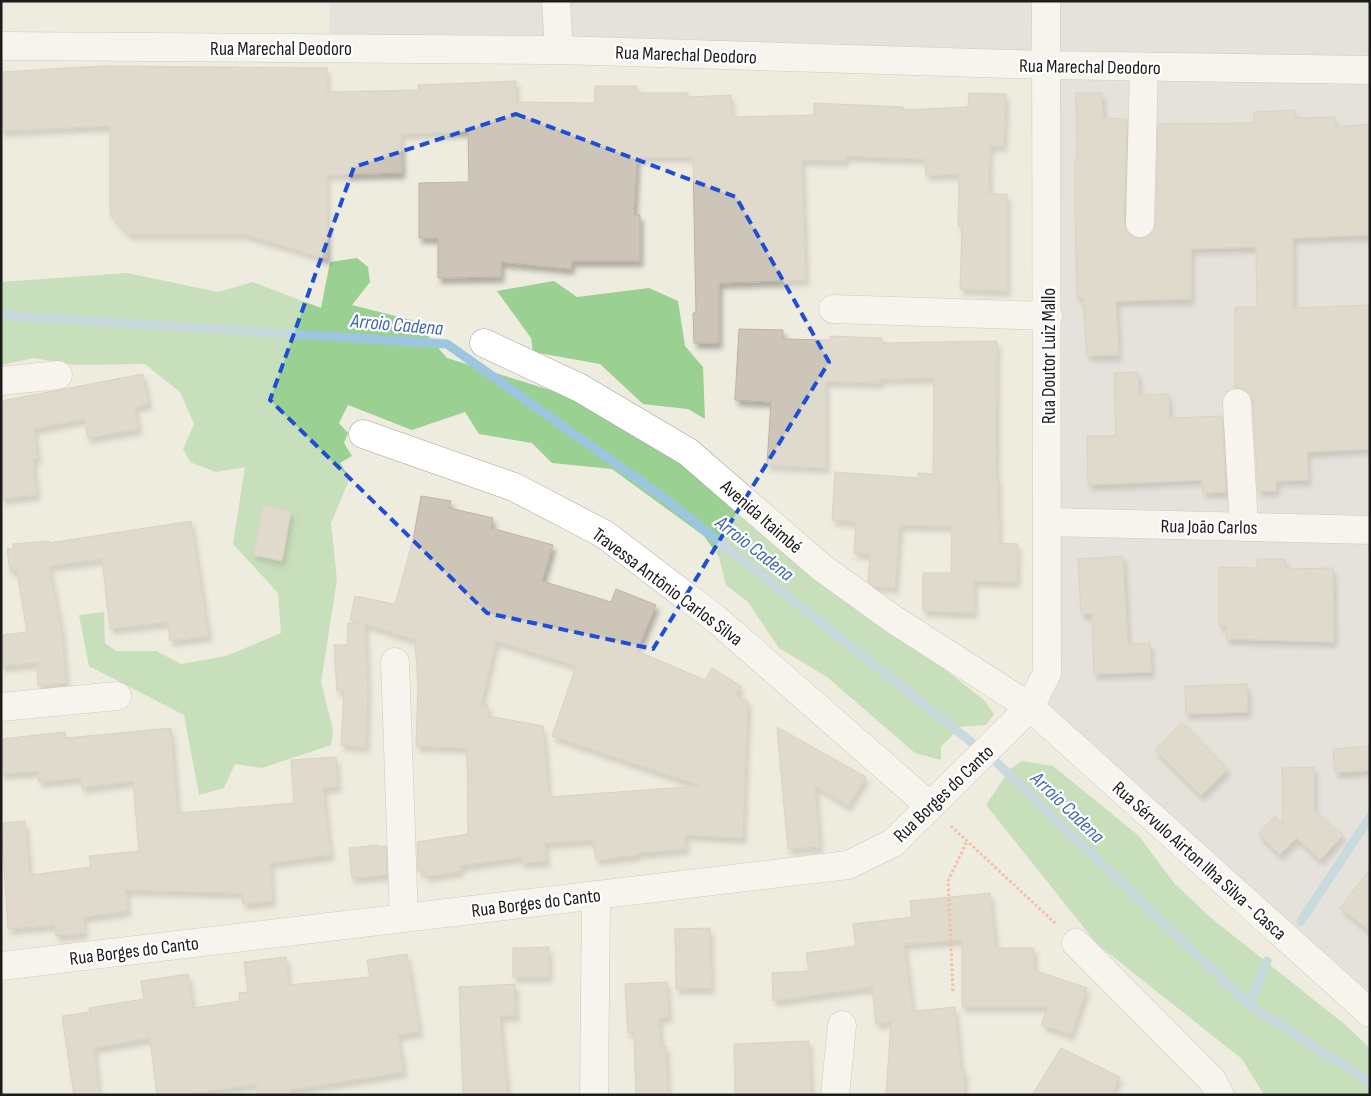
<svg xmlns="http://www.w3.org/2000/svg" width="1371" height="1096" font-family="'Sofia Sans Condensed',sans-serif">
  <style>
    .residential { fill: #d9d8d8 }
    .forest { fill: #9ad091 }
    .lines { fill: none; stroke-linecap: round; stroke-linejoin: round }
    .stream { stroke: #9cc6df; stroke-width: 9 }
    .building { fill: #cec5b9; stroke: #c0b3a1; fill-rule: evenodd; filter: url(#shadow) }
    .minor-casing { stroke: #a2a2a2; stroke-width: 29 }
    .path { stroke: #ff885f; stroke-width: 3; stroke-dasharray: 2.5 2.5; stroke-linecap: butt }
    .minor { stroke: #fff; stroke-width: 28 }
    .marked { fill: none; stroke: #1d4ed8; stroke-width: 4; stroke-dasharray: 10 6; stroke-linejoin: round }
    .labels { text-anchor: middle; stroke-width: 4.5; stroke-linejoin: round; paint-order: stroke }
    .street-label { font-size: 19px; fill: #1b1b1b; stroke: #fff }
    .water-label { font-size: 20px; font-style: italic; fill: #4269b0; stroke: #fff }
  </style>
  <defs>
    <filter id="shadow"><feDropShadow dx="3" dy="5.5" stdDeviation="2.5" flood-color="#0004"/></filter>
  </defs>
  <rect width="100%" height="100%" fill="#eeebdf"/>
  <polygon class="residential" points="330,1 1370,1 1370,1013 1030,707 1047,673 1046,65 328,48"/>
  <g class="forest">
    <polygon points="357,258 368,267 370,282 352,305 415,321 447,358 563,394 687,467 745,510 806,572 880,619 984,700 994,714 986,725 960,727 941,747 941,760 915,753 827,677 779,648 748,602 726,585 719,557 704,536 612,469 552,463 532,443 479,434 465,412 412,430 348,405 339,423 348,433 344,443 352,456 340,463 350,478 331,523 337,580 321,682 333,730 331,745 262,768 235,764 224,788 199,795 184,715 89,666 79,615 104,612 105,643 116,651 156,651 181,664 226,656 281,633 278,593 233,544 245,467 216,472 190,462 183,449 194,424 180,392 145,364 75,365 34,358 1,365 1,282 127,273 218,292 253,282 321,308 330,262"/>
    <polygon points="554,281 577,297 649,288 678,301 685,346 703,367 705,419 688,409 643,404 600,364 533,352 531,338 497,291"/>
    <polygon points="1022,761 1053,766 1139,836 1174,883 1211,918 1343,1023 1370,1048 1370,1095 1264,1095 1242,1059 1097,944 986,805 1010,769"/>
  </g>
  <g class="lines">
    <g class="stream">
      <polyline points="1,315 447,344 663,497 994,760 1249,1005 1370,1082"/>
      <polyline points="1301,921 1370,817"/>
      <polyline points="1249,1005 1267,961"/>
    </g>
  </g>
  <g class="building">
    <polygon points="103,66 327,68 327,92 419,90 418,85 516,81 516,102 595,103 595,86 637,86 637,93 688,93 688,97 731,95 732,117 814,115 814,103 903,107 903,110 968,107 969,93 1006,94 1004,146 990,146 989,194 1007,194 1007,291 960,289 962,226 958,226 959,174 926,175 925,159 846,156 846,161 802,160 806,280 719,283 719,343 694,343 693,313 696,313 693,157 637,157 634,215 640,215 640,261 572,261 571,269 501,262 501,277 438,278 438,238 419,238 419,183 469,182 468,131 401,134 402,173 327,175 327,259 243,234 128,234 110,214 110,126 1,131 1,72"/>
    <polygon points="1076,93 1102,93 1103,118 1127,119 1124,223 1127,231 1131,236 1139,239 1148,236 1154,231 1156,223 1158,124 1254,123 1254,112 1295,110 1295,118 1335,117 1335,127 1370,124 1370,235 1293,238 1293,308 1370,305 1370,449 1307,452 1308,480 1276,481 1276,491 1258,491 1253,402 1250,395 1244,389 1235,388 1235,307 1257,307 1256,247 1191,249 1191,299 1116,301 1119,355 1087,356 1083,298 1077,298 1075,206 1075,159 1077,159"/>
    <polygon points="739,329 783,330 783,339 830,340 830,336 882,338 882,343 997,341 996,477 998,477 999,543 1018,544 1017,582 974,581 974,613 923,611 923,573 951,573 952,526 900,525 895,588 873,586 868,582 870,554 854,553 856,522 832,520 835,472 918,478 918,473 933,474 934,378 880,379 880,383 826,381 826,468 767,465 771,402 735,400"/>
    <polygon points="1138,372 1139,395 1169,394 1169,418 1222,416 1226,492 1203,493 1202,480 1088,485 1087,436 1116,436 1114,373"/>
    <polygon points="143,374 149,404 135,407 139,429 88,438 84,419 34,429 38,459 33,459 37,495 1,499 1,401"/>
    <path d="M 421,496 L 451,501 L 449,508 L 493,518 L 491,528 L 553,545 L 542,581 L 611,602 L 616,589 L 656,605 L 637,651 L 705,680 L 712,668 L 741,686 L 736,695 L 748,701 L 743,838 L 685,835 L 686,849 L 638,853 L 638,855 L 596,860 L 593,840 L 545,843 L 547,861 L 522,863 L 521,857 L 460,866 L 461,871 L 425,877 L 424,871 L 418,872 L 417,842 L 468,834 L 467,748 L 416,746 L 418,685 L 415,640 L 365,624 L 368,691 L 366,747 L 341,745 L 344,691 L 337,691 L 334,645 L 347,645 L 348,623 L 360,623 L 350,620 L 355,596 L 394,604 L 396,601 L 413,540 ZM 496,641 L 576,666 L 552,736 L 700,786 L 549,797 L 543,726 L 488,716 L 488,705 L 481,705 Z"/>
    <polygon points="263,505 291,511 282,561 253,555"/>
    <polygon points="191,521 209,636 170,641 168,622 110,629 102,559 49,566 62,631 66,683 38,686 37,663 1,666 1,635 27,632 17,570 10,571 7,549 14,548 13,544 49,541 49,543"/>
    <polygon points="1123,556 1128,644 1150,643 1151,672 1094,674 1092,614 1081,614 1078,559"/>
    <polygon points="1257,559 1285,559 1285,569 1333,568 1334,642 1226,639 1226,626 1219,626 1219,567 1257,568"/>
    <polygon points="1247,684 1248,712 1186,714 1185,686"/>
    <polygon points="1182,722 1228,769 1201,796 1155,750"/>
    <polygon points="777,727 866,777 848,806 815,786 820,847 788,849"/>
    <polygon points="171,728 178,813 294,803 291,760 336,757 338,787 323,788 331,855 270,863 273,901 243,904 242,893 126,890 128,911 83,917 85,933 56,936 55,925 8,929 1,823 25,821 30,875 91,867 89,856 139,851 133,781 82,788 80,778 39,782 38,771 1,774 1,739 65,732 66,738"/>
    <polygon points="1370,746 1370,770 1335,773 1333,749"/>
    <polygon points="1314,767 1314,810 1343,835 1320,860 1296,838 1280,855 1258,834 1275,816 1283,824 1282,768"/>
    <polygon points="378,845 379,847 386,846 387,875 352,878 349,848"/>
    <polygon points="1370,869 1370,931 1340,908"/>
    <polygon points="990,893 996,948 1034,948 1034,970 1087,988 1071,1035 1041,1025 1048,1007 962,1007 962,940 904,944 913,1011 955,1007 961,1069 965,1070 964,1095 886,1095 891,1022 876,1024 872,987 773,1001 772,973 809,971 806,953 856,946 853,924 912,917 910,901"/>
    <polygon points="710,928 711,988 676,989 675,929"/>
    <polygon points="549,947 549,977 513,977 513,948"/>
    <polygon points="407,954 420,1032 398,1035 404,1072 290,1090 290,1095 258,1095 257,1084 180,1095 157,1095 150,1038 94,1048 99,1095 74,1095 62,1016 90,1012 89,1008 144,999 141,981 188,974 193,1008 240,1001 239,993 248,992 244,962 286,957 289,985 370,977 367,960"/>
    <polygon points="667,982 669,1017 659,1018 661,1046 666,1046 668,1095 636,1095 634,1033 628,1033 625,984"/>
    <polygon points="515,984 516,1016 500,1016 508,1095 463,1095 459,987"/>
    <polygon points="809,1041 811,1095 735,1095 734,1044"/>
    <polygon points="1061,1048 1120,1077 1111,1095 1032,1095"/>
  </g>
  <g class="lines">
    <defs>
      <g id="minor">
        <polyline points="556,1 559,50"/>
        <polyline points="1,46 559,50 1046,65 1370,70"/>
        <polyline points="1140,223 1144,67"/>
        <polyline points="833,309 1048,316"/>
        <polyline points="484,343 580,388 688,452 821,567 893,619 1030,707 1370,1013"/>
        <polyline points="1,381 58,375"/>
        <polyline points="1237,403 1244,527"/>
        <polyline points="363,434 514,487 604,534 716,619 930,806"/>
        <polyline points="1048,522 1370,530"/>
        <polyline points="395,662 404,918"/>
        <polyline points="1,707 117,696"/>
        <polyline points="1076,943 1212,1080 1220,1095"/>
        <polyline points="1,966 848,865 893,843 1030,707 1047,673 1046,1"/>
        <polyline points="594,1095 596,895"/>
        <polyline points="835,1095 842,1025"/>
      </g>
    </defs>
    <use href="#minor" class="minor-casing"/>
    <g class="path">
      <polyline points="951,826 1056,924"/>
      <polyline points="953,991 948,881 967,841"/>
    </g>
    <use href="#minor" class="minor"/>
  </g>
  <path d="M0 0H1371V1096H0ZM 516,114 L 736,197 L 829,362 L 653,649 L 487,613 L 270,400 L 354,167 Z" fill="#eeebdf" fill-opacity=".55" fill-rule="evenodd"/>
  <path class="marked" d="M 516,114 L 736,197 L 829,362 L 653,649 L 487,613 L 270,400 L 354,167 Z"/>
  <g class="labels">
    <g class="street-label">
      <text x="281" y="55">Rua Marechal Deodoro</text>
      <text transform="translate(686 54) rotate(2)" y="7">Rua Marechal Deodoro</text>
      <text transform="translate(1090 66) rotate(1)" y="7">Rua Marechal Deodoro</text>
      <text transform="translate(1048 356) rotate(-90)" y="7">Rua Doutor Luiz Mallo</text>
      <text transform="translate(762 516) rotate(41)" y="7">Avenida Itaimbé</text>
      <text transform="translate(1209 526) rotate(1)" y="7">Rua João Carlos</text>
      <text transform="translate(668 586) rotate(37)" y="7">Travessa Antônio Carlos Silva</text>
      <text transform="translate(943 793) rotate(-44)" y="7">Rua Borges do Canto</text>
      <text transform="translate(1200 860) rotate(42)" y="7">Rua Sérvulo Airton Ilha Silva - Casca</text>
      <text transform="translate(536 902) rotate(-7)" y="7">Rua Borges do Canto</text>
      <text transform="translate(134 950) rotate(-7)" y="7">Rua Borges do Canto</text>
    </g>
    <g class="water-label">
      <text transform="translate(397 324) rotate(5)" y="7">Arroio Cadena</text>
      <text transform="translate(755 548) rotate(38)" y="7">Arroio Cadena</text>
      <text transform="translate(1068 807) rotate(44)" y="7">Arroio Cadena</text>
    </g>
  </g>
  <rect width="1371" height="1096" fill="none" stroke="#1b1b1b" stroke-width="5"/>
</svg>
